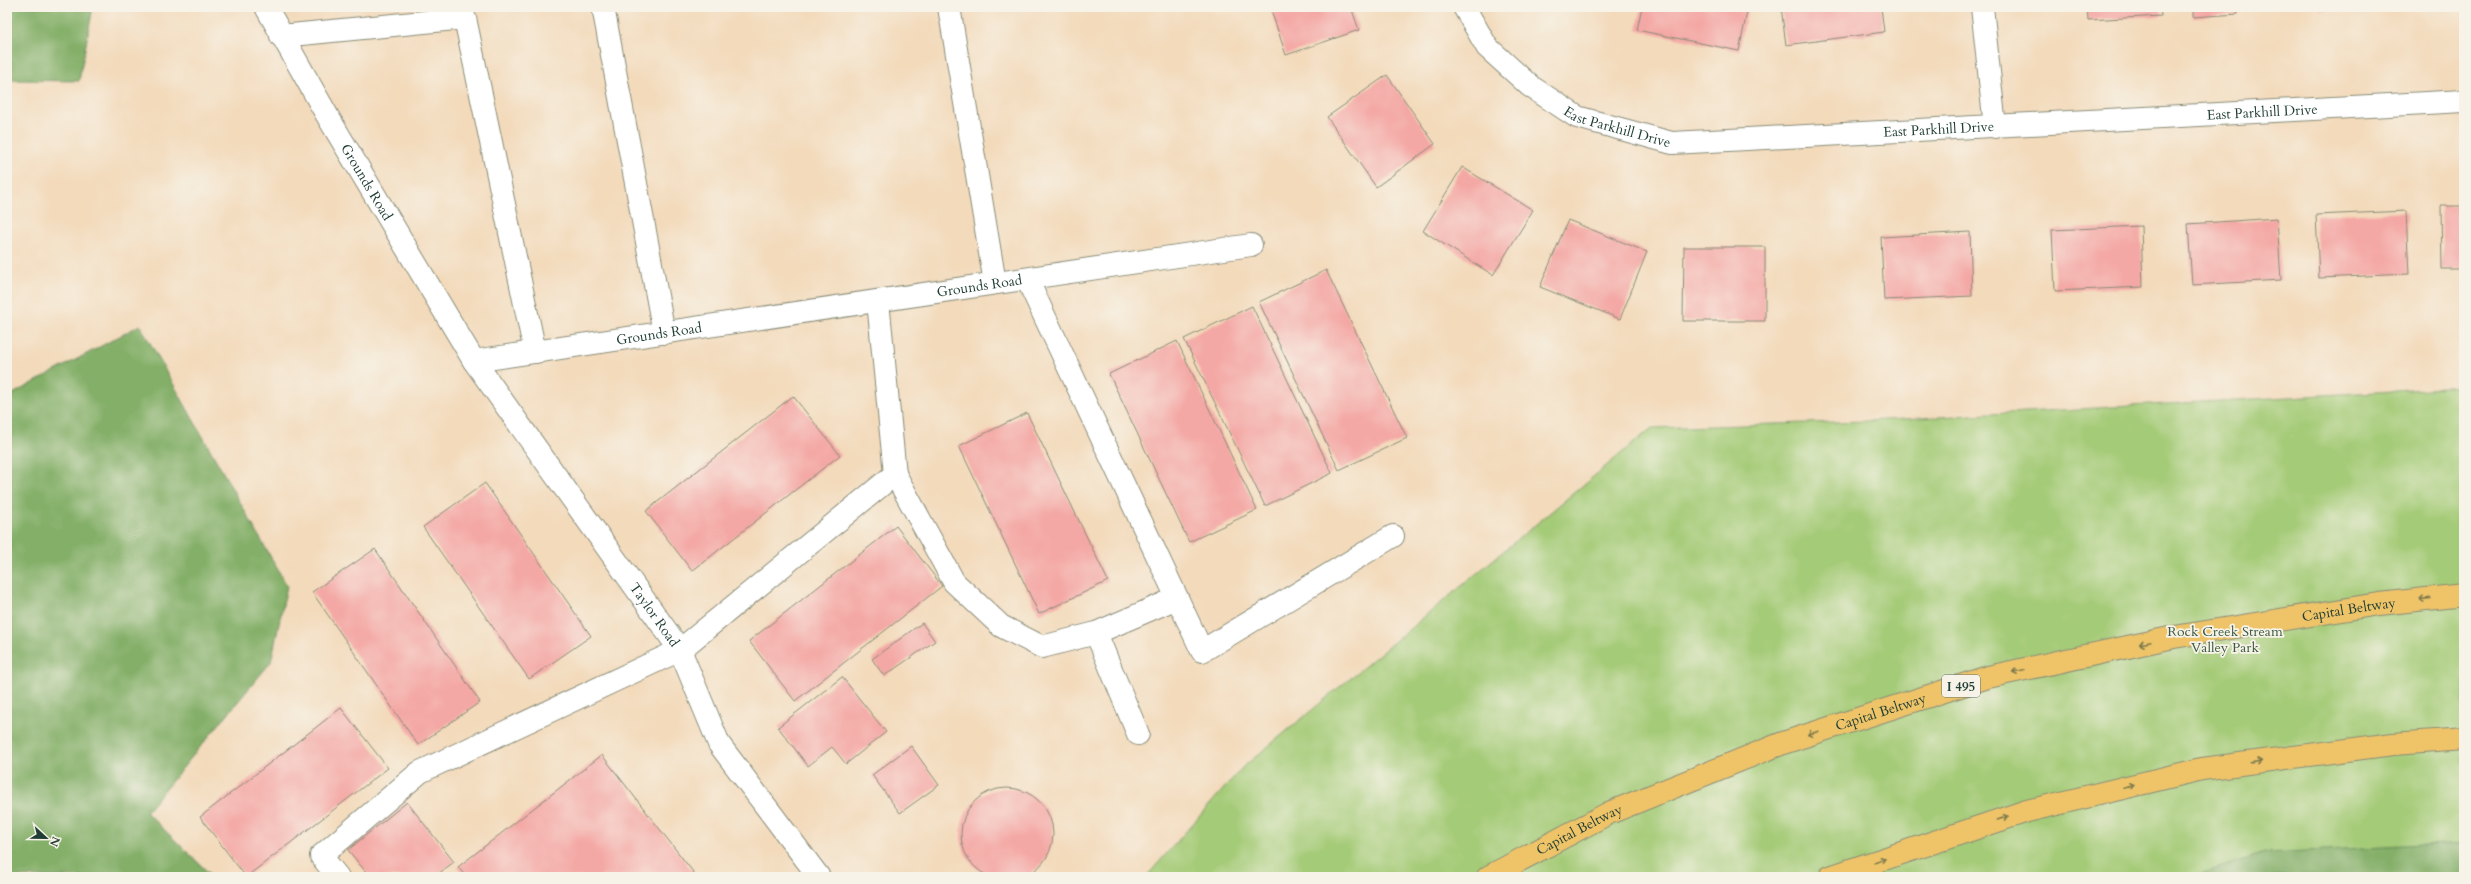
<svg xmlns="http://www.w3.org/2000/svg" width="2471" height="884" font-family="Cardo,serif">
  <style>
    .green { fill: #a4cb77; stroke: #628456 }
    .forest { fill: #83af68; stroke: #51764e }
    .building { fill: #f4a8a5 }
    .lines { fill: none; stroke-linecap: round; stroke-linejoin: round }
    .minor-casing { stroke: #898c78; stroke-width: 24 }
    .highway-casing { stroke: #898c78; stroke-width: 24 }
    .minor { stroke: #fff; stroke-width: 22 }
    .highway { stroke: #efc469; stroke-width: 22 }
    .oneway { stroke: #7d7a4c }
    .labels { text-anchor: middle; stroke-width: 3.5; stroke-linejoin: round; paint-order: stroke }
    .shield { fill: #f7f3e8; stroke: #60746a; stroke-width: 1 }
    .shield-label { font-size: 13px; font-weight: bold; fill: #1f3d34 }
    .street-label { font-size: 14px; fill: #1f3d34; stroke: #f7f3e8 }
    .park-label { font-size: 14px; fill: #3a5941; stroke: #f7f3e8 }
  </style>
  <rect width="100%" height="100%" fill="#f7f3e8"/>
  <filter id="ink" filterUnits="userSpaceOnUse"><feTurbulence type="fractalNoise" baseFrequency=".025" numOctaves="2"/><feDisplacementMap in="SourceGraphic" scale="8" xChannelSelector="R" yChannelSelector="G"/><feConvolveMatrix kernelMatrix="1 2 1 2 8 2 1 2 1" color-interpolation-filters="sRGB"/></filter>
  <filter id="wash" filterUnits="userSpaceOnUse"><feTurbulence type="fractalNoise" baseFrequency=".012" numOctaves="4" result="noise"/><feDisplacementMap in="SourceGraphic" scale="16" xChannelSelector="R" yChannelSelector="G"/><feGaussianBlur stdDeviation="0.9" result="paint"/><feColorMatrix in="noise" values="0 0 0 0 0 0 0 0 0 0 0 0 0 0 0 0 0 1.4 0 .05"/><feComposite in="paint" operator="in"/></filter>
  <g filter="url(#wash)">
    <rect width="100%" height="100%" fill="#f3dabb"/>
    <polygon class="green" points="2464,387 2464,877 1146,877 1242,768 1652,428 1868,421"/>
    <g class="forest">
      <polygon points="7,7 93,7 79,81 7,80"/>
      <polygon points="140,325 287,586 271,662 146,812 213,877 7,877 7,397"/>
      <polygon points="2464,843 2464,877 2190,877 2265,853"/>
    </g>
    <g id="blocks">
      <g class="building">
        <polygon points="1270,7 1351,7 1359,30 1286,55"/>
        <polygon points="1642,7 1748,7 1739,51 1637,30"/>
        <polygon points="1781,7 1881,7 1884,32 1786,45"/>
        <polygon points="2087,7 2160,7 2161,16 2088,20"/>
        <polygon points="2193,7 2238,7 2238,14 2193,17"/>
        <polygon points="2319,7 2354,7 2354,8 2320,10"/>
        <polygon points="1387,75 1435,144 1376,187 1327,117"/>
        <polygon points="1462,167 1533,210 1493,275 1423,231"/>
        <polygon points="2441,206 2464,206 2464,269 2442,269"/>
        <polygon points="2406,211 2409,274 2319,278 2316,215"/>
        <polygon points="2277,218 2281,280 2192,285 2188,224"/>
        <polygon points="1568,220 1647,252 1620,319 1540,287"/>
        <polygon points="2141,226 2143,287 2055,291 2052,230"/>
        <polygon points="1970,232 1972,296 1884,300 1881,237"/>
        <polygon points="1684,247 1765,247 1765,321 1683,321"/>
        <polygon points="1326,270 1407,438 1339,470 1259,302"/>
        <polygon points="1252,306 1332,473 1265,506 1184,339"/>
        <polygon points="1177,341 1257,510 1189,542 1109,374"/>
        <polygon points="793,396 840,455 692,571 646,511"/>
        <polygon points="1027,413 1108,581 1039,614 959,446"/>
        <polygon points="485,483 591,636 529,679 423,527"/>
        <polygon points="896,526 942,586 795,701 749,641"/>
        <polygon points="375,549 480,702 418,745 312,592"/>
        <polygon points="922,623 935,641 884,676 872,659"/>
        <polygon points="842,677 886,732 846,764 832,747 808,766 778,727"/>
        <polygon points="341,708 388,768 246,877 200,817"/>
        <polygon points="911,746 939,785 900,813 872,775"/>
        <polygon points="602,755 697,877 466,877 458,867"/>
        <circle cx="1007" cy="834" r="46"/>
        <polygon points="407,802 454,862 434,877 370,877 348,850"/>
      </g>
    </g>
  </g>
  <g filter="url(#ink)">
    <use href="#blocks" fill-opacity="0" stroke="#898c78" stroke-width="1"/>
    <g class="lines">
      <defs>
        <g id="minor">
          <path id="s1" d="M 266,7 L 328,117 L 474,361 L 680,650 L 719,744 L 819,877"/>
          <polyline points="603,7 664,333"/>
          <polyline points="949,7 995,283"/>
          <path id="s2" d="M 1464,7 L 1487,47 L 1530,86 L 1577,117 L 1672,143 L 2464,101"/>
          <polyline points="1982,7 1995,127"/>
          <polyline points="281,36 465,18 535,352"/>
          <polyline points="1027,279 1202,651 1393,536"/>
          <path id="s3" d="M 474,361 L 1251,245"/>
          <polyline points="895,474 954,582 1001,626 1042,647 1096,633"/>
          <polyline points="1138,734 1096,633 1177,598"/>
          <polyline points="338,877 321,856 420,772 680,650 895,474 878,301"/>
        </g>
        <g id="highway">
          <path id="s4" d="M 1488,877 L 1609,813 L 1783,743 L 1988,677 L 2174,637 L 2379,604 L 2464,595"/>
          <polyline points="1830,877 2027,811 2202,769 2393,744 2464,739"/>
        </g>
      </defs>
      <use href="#minor" class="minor-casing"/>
      <use href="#highway" class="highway-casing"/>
      <use href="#minor" class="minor"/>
      <use href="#highway" class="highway"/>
    </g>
    <defs><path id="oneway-shaft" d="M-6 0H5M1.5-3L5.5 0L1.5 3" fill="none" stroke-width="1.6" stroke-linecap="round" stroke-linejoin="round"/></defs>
    <g class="oneway">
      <use href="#oneway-shaft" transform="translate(2425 599) rotate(174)"/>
      <use href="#oneway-shaft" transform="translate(2145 643) rotate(168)"/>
      <use href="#oneway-shaft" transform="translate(2018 671) rotate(168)"/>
      <use href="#oneway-shaft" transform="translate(1813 733) rotate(162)"/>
      <use href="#oneway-shaft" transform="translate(2256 762) rotate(-8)"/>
      <use href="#oneway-shaft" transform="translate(2129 786) rotate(-13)"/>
      <use href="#oneway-shaft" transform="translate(2003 818) rotate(-19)"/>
      <use href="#oneway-shaft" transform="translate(1880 860) rotate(-19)"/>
    </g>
  </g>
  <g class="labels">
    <rect class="shield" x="1942" y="675" width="38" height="22" rx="3"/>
    <g class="shield-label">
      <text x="1961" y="691">I 495</text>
    </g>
    <g class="street-label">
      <text dy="5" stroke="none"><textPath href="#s2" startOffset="850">East Parkhill Drive</textPath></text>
      <text dy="5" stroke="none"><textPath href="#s2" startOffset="202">East Parkhill Drive</textPath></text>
      <text dy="5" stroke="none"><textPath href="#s2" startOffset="526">East Parkhill Drive</textPath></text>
      <text dy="5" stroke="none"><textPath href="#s1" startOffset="202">Grounds Road</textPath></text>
      <text dy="5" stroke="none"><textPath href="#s3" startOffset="511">Grounds Road</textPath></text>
      <text dy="5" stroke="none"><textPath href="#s3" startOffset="187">Grounds Road</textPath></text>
      <text dy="5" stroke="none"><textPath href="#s4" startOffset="907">Capital Beltway</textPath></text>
      <text dy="5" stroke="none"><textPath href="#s1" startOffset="722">Taylor Road</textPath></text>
      <text dy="5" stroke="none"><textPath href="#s4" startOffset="427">Capital Beltway</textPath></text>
      <text dy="5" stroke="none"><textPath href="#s4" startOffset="103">Capital Beltway</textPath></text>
    </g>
    <g class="park-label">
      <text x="2225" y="636">Rock Creek Stream<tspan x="2225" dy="16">Valley Park</tspan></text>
    </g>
  </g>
  <rect width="2471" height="884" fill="none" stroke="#f7f3e8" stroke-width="24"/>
  <g transform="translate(46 838) rotate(112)" stroke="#f7f3e8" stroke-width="3" paint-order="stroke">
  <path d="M0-3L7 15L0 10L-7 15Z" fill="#1f3d34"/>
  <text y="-6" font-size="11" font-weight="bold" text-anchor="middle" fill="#1f3d34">N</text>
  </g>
</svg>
